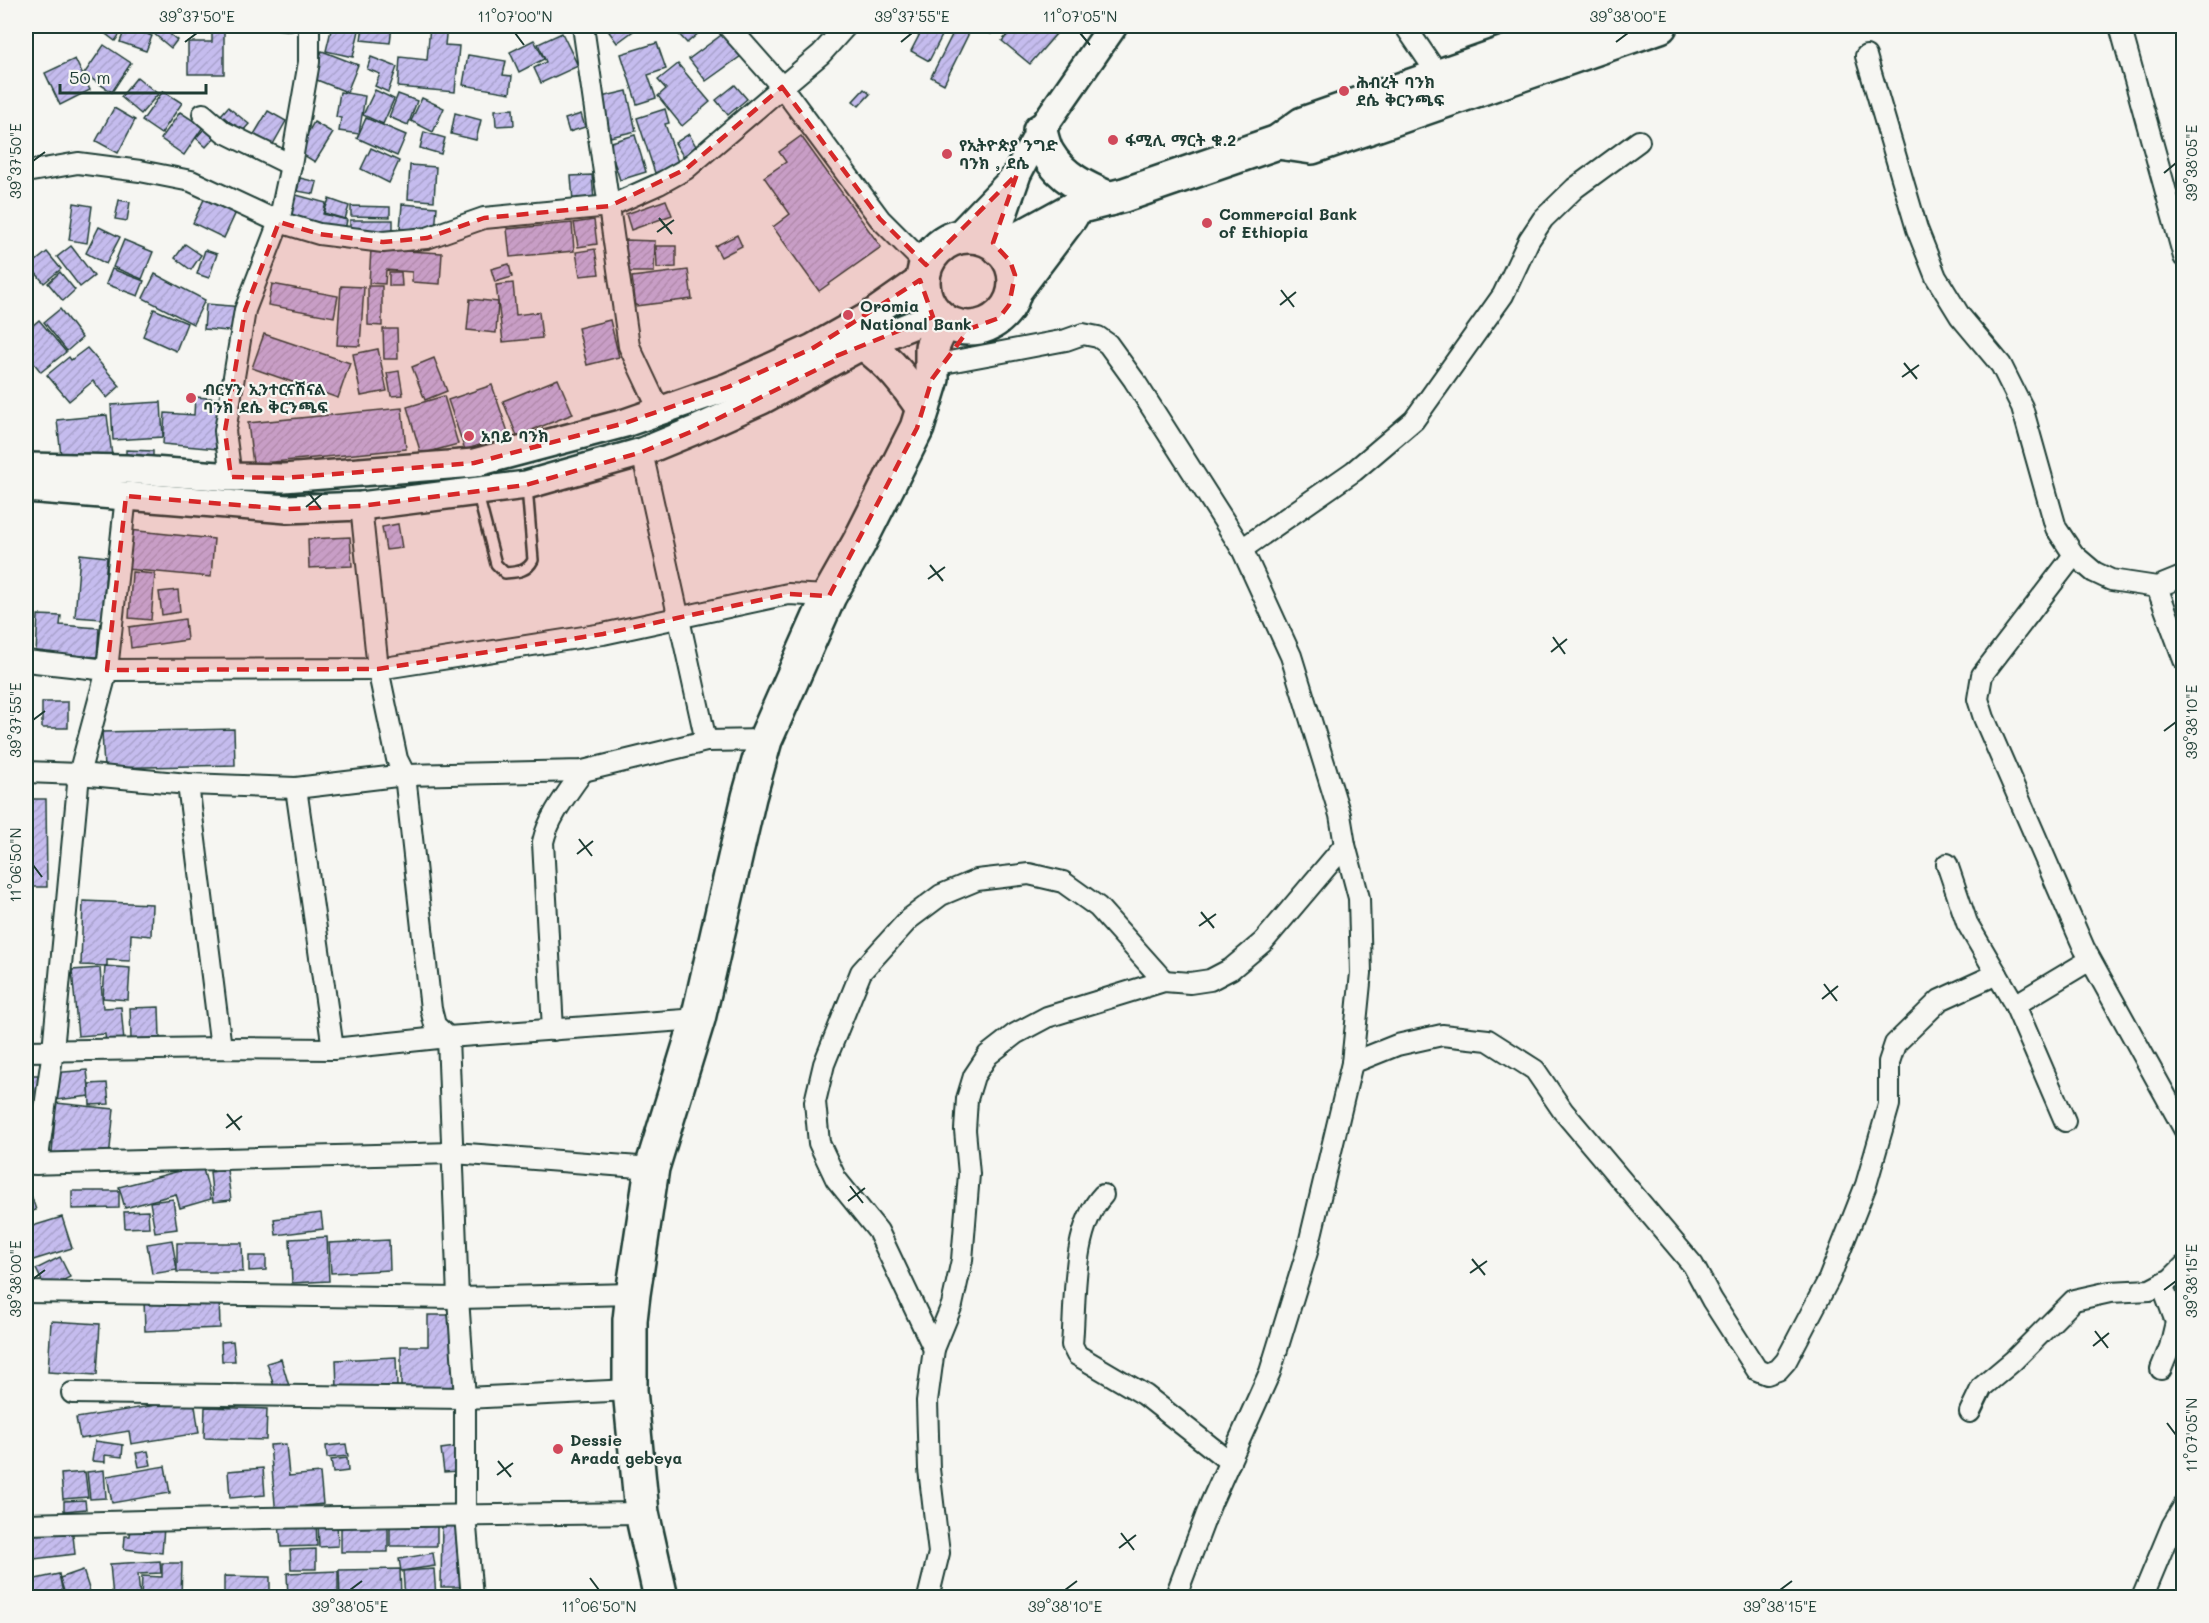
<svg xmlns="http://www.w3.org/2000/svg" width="2209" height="1623" font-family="Mali,'Noto Sans Ethiopic',sans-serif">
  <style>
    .building { fill: url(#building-hatch); stroke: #1f3d34; stroke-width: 1.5 }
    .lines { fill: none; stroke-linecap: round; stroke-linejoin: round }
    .lane-casing { stroke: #1f3d34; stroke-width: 14 }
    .street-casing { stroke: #1f3d34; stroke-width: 24 }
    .secondary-casing { stroke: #1f3d34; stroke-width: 32 }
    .highway-casing { stroke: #1f3d34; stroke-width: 38 }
    .lane { stroke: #f6f6f2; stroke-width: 9 }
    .street { stroke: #f6f6f2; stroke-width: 20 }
    .secondary { stroke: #f6f6f2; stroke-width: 27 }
    .highway { stroke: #f6f6f2; stroke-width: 33 }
    .marked { fill: #d62828; fill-opacity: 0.2; stroke: #d62828; stroke-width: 4.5; stroke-dasharray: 12 8; stroke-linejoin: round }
    .ticks { fill: none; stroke: #1f3d34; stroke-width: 2 }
    .poi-dot { fill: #d1495b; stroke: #f6f6f2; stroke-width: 2 }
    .labels { text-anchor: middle; stroke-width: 4.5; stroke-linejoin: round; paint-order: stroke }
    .poi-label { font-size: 16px; font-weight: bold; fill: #1f3d34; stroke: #f6f6f2; text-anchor: start }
    .neatline { fill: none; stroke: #1f3d34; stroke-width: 2 }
    .ticks-label { font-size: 15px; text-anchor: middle; fill: #1f3d34 }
  </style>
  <defs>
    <pattern id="building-hatch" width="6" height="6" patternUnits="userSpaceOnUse" patternTransform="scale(1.5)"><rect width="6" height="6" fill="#c5bcee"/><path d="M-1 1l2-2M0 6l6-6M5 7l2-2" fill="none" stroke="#a9a2cd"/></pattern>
  </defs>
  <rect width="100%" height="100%" fill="#f6f6f2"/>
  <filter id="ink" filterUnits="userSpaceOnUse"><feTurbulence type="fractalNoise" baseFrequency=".0167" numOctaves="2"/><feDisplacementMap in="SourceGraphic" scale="12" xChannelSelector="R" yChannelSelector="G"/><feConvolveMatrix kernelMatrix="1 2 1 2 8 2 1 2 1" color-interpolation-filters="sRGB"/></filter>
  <g filter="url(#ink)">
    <g class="building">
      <polygon points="106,26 126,26 115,41 102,31"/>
      <polygon points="126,26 152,36 146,51 120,42"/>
      <polygon points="160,26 177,40 171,48 153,33"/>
      <polygon points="212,26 224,26 224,74 188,74 188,42 212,42"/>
      <polygon points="246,26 292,26 292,31"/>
      <polygon points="332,26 360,26 353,57 326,51"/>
      <polygon points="363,26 392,26 390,43 361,40"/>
      <polygon points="430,26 447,26 445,45 459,46 455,92 398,87 400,57 427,60"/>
      <polygon points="611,26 640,26 617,43 607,29"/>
      <polygon points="677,26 707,26 687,43 674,29"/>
      <polygon points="924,26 947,26 929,61 911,51"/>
      <polygon points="974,26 996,26 991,34"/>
      <polygon points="1015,26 1046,26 1056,34 1030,64 1002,41"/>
      <polygon points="956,27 969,33 944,84 931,77"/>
      <polygon points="562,33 578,66 541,83 534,68 546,62 538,44"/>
      <polygon points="724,33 741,56 706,81 689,59"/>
      <polygon points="534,40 544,59 519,72 510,52"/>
      <polygon points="657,43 666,69 648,75 656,98 637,104 621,54"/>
      <polygon points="104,45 131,63 112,92 84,74"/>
      <polygon points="322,51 358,65 347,92 312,78"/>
      <polygon points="468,55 506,61 503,75 512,76 510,93 463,85"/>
      <polygon points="371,57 397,67 388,92 375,86 380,74 367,69"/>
      <polygon points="75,59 90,90 60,105 45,73"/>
      <polygon points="678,64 710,102 682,126 658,96 666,89 658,80"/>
      <polygon points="137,77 158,94 141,114 121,97"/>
      <polygon points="735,85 747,99 728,115 716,100"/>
      <polygon points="864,89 870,94 859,106 853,101"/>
      <polygon points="375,90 394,99 383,124 363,115"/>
      <polygon points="163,91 182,103 161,134 142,121"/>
      <polygon points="627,91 636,131 610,137 601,97"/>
      <polygon points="340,92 365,96 359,134 339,131 341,118 336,117"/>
      <polygon points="398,94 417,101 408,125 389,117"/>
      <polygon points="422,98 444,108 433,132 411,121"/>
      <polygon points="228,107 249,124 242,132 221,115"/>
      <polygon points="114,108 135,120 118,153 96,141"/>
      <polygon points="513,109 514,125 496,126 495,110"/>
      <polygon points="665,109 669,123 665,124 679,165 655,173 637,118"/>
      <polygon points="268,111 286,121 272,146 253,136"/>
      <polygon points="180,112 203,127 184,155 161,139"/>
      <polygon points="455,113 481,120 476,140 451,134"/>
      <polygon points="581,114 585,127 569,132 565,119"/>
      <polygon points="366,118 406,135 397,156 357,138"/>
      <polygon points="314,122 333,133 315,162 297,151"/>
      <polygon points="204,129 214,138 206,147 196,138"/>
      <polygon points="424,132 445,138 441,154 420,148"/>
      <polygon points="689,134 697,148 683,156 675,143"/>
      <polygon points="635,135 646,172 620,180 608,143"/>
      <polygon points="801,136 881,247 819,291 773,227 790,214 764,177 786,162 779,152"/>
      <polygon points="371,148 399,161 389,183 361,169"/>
      <polygon points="410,165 436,167 434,201 408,199"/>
      <polygon points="592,175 594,201 573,202 571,176"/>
      <polygon points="300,178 317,182 314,194 297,191"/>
      <polygon points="289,193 326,203 323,214 347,220 344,234 282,216"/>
      <polygon points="206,195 237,210 224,238 193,223"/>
      <polygon points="329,199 349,206 345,219 324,213"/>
      <polygon points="119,200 130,202 127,221 115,219"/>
      <polygon points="666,200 672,215 631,230 626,214"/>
      <polygon points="74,203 92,206 87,243 69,240"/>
      <polygon points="402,204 437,207 435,232 400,229"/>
      <polygon points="351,206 390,207 390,217 351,216"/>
      <rect x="350" y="220" width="43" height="14"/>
      <polygon points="594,220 597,244 578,247 574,223"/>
      <polygon points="572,223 574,251 510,257 507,229"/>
      <polygon points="99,227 120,237 106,264 86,253"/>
      <polygon points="737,235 742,246 721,257 715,246"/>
      <polygon points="124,240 153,252 142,279 113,267"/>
      <polygon points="626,240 655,241 654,272 626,272"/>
      <polygon points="185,244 201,255 191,270 175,258"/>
      <polygon points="71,246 94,276 80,287 57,257"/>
      <polygon points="656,246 676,246 676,267 657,268"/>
      <polygon points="371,249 442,253 440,284 412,282 412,272 386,270 385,284 369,283"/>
      <polygon points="595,249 599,274 580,276 576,252"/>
      <polygon points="205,250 217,254 209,278 197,274"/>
      <polygon points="47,252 61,269 44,283 30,266"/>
      <polygon points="509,264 512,277 495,282 491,269"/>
      <polygon points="112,269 144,281 138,296 106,284"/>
      <polygon points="688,270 692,299 636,306 632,277"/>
      <polygon points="60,272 75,290 63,301 48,283"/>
      <polygon points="389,272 401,272 402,286 389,286"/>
      <polygon points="155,274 205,300 193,324 143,298"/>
      <polygon points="513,283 516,315 539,312 542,338 503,342 496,285"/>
      <polygon points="272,284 338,296 334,317 268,305"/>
      <polygon points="341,286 364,287 360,346 337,345"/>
      <polygon points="368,286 382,286 382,326 368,325"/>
      <polygon points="470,299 498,302 496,333 467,330"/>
      <polygon points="206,304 243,307 241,332 204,329"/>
      <polygon points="60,309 82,338 67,351 44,322"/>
      <polygon points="154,309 187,323 176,351 143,336"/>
      <polygon points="39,320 66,352 41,372 29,357 26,360 26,331"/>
      <polygon points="610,320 619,357 587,365 578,328"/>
      <polygon points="383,329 397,329 398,359 384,359"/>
      <polygon points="264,334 350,363 338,398 252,368"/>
      <polygon points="87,348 120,386 107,398 93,381 69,401 47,375 69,357 71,360"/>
      <polygon points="378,349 387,391 361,396 353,354"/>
      <polygon points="434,358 447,391 425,400 412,367"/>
      <polygon points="399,371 403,395 391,396 387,373"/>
      <polygon points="558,379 573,414 517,436 503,401"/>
      <polygon points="492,385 509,435 465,450 448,400"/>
      <polygon points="444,396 458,444 421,454 407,407"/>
      <polygon points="195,397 222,399 218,449 163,444 165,413 194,415"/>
      <polygon points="161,402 163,437 113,440 111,405"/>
      <polygon points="402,408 406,449 253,464 248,423"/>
      <polygon points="107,415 112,456 90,459 89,453 61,456 57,420"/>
      <polygon points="126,450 153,451 153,466 126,466"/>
      <polygon points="398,524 402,548 386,550 382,527"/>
      <polygon points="129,530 214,539 211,577 126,569"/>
      <polygon points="350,537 352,566 309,568 308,539"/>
      <polygon points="80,554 107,557 102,619 75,617"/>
      <polygon points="132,572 155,574 151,620 129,618"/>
      <polygon points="178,590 180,612 162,615 159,592"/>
      <polygon points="38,615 61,616 60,625 99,628 97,657 36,653"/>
      <polygon points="185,619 187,640 131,648 129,627"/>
      <rect x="42" y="702" width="26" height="26"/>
      <polygon points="234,729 235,765 104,768 102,732"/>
      <polygon points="26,799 46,799 47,887 26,887"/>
      <polygon points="83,901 152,904 151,936 131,934 130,961 107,960 107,966 81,965"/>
      <polygon points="105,966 130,968 128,1000 103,998"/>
      <polygon points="100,968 103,1008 121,1007 124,1042 106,1043 105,1034 78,1036 72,970"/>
      <polygon points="159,1007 160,1038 131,1039 130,1008"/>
      <polygon points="87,1070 90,1096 56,1100 53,1073"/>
      <polygon points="26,1075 42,1075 43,1099 26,1100"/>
      <polygon points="107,1083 109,1104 90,1105 89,1084"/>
      <polygon points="56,1103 114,1109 109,1158 52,1153"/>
      <polygon points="26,1107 34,1107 34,1157 26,1156"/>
      <polygon points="202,1165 211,1199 180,1208 176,1194 125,1208 119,1187"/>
      <polygon points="227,1170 231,1200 213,1202 210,1172"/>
      <polygon points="26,1180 36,1210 26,1213"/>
      <polygon points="72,1191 119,1191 119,1208 72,1209"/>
      <polygon points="173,1199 177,1229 155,1232 150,1202"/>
      <polygon points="148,1211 149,1227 125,1228 124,1212"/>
      <polygon points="321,1213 323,1229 276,1235 274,1219"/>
      <polygon points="62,1217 72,1248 30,1261 26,1246 26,1228"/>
      <polygon points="327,1237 329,1281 292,1283 290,1239"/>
      <polygon points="172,1240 177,1270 152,1274 147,1244"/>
      <polygon points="389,1240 390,1270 331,1273 329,1243"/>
      <polygon points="177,1243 242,1243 243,1272 177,1272"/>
      <polygon points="249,1256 266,1256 266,1270 249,1271"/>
      <polygon points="60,1257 70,1277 46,1289 36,1269"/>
      <polygon points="219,1296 220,1328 145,1331 144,1299"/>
      <polygon points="428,1315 457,1315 456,1392 401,1392 401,1346 428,1346"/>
      <polygon points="51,1321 100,1324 97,1375 48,1372"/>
      <polygon points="233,1341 235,1361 222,1361 221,1342"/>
      <polygon points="396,1357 397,1386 337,1389 336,1360"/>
      <polygon points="281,1359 289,1386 275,1390 267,1363"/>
      <polygon points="194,1399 199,1433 131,1444 129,1431 80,1439 76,1418"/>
      <polygon points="205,1407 267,1409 266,1440 204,1438"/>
      <polygon points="95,1441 123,1445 122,1457 105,1455 105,1462 92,1461"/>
      <polygon points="286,1444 289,1476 320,1473 323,1504 305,1506 305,1513 276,1516 270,1445"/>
      <polygon points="346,1444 348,1456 327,1458 326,1446"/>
      <polygon points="455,1447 458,1471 444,1472 441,1449"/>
      <polygon points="148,1451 151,1465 139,1467 136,1453"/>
      <polygon points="347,1458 348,1471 333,1473 331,1460"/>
      <polygon points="165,1466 170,1493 112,1503 107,1476"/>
      <polygon points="263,1468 265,1495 230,1498 228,1471"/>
      <polygon points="104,1470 106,1498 90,1499 87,1472"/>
      <polygon points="85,1472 88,1497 63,1499 61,1474"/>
      <polygon points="85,1500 86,1509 64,1511 64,1501"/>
      <polygon points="437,1519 437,1546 390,1546 390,1520"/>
      <rect x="341" y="1520" width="47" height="32"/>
      <polygon points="442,1520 461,1521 460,1587 441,1587"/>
      <polygon points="316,1521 317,1546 281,1547 279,1522"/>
      <polygon points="337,1521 338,1546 319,1547 318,1522"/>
      <polygon points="131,1524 164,1527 162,1553 124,1549 125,1536 130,1536"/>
      <polygon points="72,1526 75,1554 26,1560 26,1532"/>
      <polygon points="316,1549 316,1569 291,1569 290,1550"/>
      <polygon points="433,1553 435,1566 401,1571 399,1559"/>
      <polygon points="160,1561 161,1573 138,1574 140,1598 113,1598 110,1564"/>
      <polygon points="162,1563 182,1563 181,1598 141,1598 142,1576 162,1577"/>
      <polygon points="400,1569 401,1597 340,1598 339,1570"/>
      <polygon points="434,1569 436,1597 405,1598 403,1571"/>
      <polygon points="83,1570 92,1598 66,1598 60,1578"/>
      <polygon points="338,1571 338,1598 288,1598 287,1573"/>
      <polygon points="59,1574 64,1598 33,1598 32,1594 26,1595 26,1581"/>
      <polygon points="224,1576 270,1577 270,1598 224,1598"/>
    </g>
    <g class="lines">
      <defs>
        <path id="lane" d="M 478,495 L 496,564 L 505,573 C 517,572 527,572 533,560 L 527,487"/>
        <g id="street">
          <polyline points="583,26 629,346 660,412"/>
          <polyline points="728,26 782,87 821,54 846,26"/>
          <polyline points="1405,26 1439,76 1442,84"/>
          <polyline points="2120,26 2184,257"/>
          <polyline points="1866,56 1917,229 1936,277 1960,316 2001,365 2022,407 2056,528 2074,555 2094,572 2111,580 2157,587 2184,576"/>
          <polyline points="203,114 224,132 291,165"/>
          <polyline points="26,172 78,163 140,171 191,181 279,222 319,234 383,242 427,238 484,218 610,206 659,184 686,169 782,87 880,219 926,265"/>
          <polyline points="949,362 1066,340 1083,334 1098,337 1108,344 1134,380 1242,549 1291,656 1340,815 1345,845 1359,898 1361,973 1352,1063 1307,1252 1270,1372 1211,1503 1175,1598"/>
          <polyline points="642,452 706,741"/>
          <polyline points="231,477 225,431 245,310 279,222 291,165 309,62 309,26"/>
          <polyline points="361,506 378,669 397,759 405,775 431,1009 435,1025 448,1037 458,1298 465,1398 465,1515 472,1598"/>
          <polyline points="1242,549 1354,471 1414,420 1503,295 1529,240 1543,219 1575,188 1639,141"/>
          <polyline points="2074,555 1982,675 1978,699 1984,718 2084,948 2184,1129"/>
          <polyline points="2157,587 2184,660"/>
          <polyline points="26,661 107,670 378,669 603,634 788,594 829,596"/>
          <polyline points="26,772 79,774 188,784 296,788 405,775 583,771 706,741 765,740"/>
          <polyline points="188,784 221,1048"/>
          <polyline points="296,788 333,1049"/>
          <polyline points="1947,864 1967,923 2015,1005 2065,1121"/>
          <polyline points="2015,1005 2090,960"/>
          <path d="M 553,1030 L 543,842 C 549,816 568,793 583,771"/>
          <polyline points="26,1051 221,1048 333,1049 448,1037 698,1019"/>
          <polyline points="1352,1063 1397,1045 1442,1035 1488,1040 1535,1070 1563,1111 1693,1265 1712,1300 1757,1370 1767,1374 1778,1370 1786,1361 1829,1279 1866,1185 1889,1105 1889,1062 1895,1044 1940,1000 1997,974"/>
          <polyline points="26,1164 454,1153 652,1168"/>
          <polyline points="37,1164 53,1050 79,774 107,670 126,496"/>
          <path d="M 1103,1195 C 1071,1229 1076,1300 1072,1345 L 1077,1355 L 1145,1395 L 1230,1462"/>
          <polyline points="26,1292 458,1298 633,1294"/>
          <polyline points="934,1349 878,1231 836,1179 819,1143 815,1102 824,1064 861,972 909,919 941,895 977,880 1029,874 1063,882 1098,907 1164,981"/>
          <polyline points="2161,1369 2170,1347 2176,1322 2162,1284"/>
          <polyline points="72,1393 465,1398 630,1390"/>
          <polyline points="1970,1412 1982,1387 2013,1361 2074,1300 2110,1292 2150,1290 2171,1279 2184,1266"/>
          <polyline points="26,1524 263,1518 642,1513"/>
          <polyline points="928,1598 939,1553 929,1469 927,1401 934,1349 952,1305 962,1260 969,1174 965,1130 967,1099 974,1076 988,1055 1015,1034 1047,1017 1164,981 1190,983 1210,980 1231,969 1263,942 1345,845"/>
          <polyline points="2142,1598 2172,1526 2184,1506"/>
        </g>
        <g id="secondary">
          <polyline points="956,238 1012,180"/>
          <polyline points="993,243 1017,174 1040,131 1113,26"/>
          <polyline points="26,467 126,469 231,477 284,478 474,463 625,423 728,387 813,348 866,318 923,278"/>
          <polyline points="26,488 287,509 361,506 526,485 642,452 693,431 762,400 865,344 937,315"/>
        </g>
        <g id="highway">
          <path d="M 1040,131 C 1042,139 1044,148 1048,154 C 1062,178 1086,189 1110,199"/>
          <polyline points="1278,142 1312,147 1660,26"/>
          <circle cx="969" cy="282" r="46"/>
          <polyline points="1000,249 1077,207 1124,195 1278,142 1303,124 1582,26"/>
          <polyline points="1015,290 1071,216"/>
          <path d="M 865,344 C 890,362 906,383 923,408"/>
          <polyline points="661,1598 642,1513 630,1390 630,1320 633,1294 652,1168 698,1019 749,797 765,740 829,596 859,543 917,428 932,379 932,347 944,321"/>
        </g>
      </defs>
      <use href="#lane" class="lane-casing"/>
      <use href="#street" class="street-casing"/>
      <use href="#secondary" class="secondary-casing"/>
      <use href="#highway" class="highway-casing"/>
      <use href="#lane" class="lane"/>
      <use href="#street" class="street"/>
      <use href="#secondary" class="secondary"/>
      <use href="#highway" class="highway"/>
    </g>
  </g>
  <path class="marked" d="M 782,87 L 880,219 L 926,265 L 1017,174 L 993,243 L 1010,261 L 1015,275 L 1009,305 L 999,318 L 969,329 L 932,379 L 917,428 L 829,596 L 788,594 L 603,634 L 378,669 L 107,670 L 126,496 L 287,509 L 361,506 L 526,485 L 642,452 L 693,431 L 836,360 L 834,357 L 933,317 L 920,280 L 813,348 L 728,387 L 625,423 L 474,463 L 284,478 L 231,477 L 225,431 L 245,310 L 279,222 L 319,234 L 383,242 L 427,238 L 484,218 L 610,206 L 686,169 Z"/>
  <path class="ticks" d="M 515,33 L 524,45M 1080,33 L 1090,45M 185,42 L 197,33M 901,42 L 912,33M 1616,42 L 1628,33M 33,161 L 45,152M 2164,173 L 2176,163M 659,218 L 672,234M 657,232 L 674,220M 1281,290 L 1294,307M 1280,305 L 1296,292M 1904,363 L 1917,379M 1902,377 L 1919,365M 308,492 L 321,509M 306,507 L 322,494M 930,565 L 943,581M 928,579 L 945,567M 1553,637 L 1565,654M 1551,652 L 1567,639M 33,720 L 45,711M 2164,731 L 2176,722M 579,839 L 592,856M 577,854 L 593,841M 33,865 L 42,877M 1201,912 L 1214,928M 1199,926 L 1216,914M 1824,984 L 1837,1001M 1822,999 L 1838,986M 227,1114 L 240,1130M 226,1128 L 242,1116M 850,1186 L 863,1203M 848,1201 L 865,1188M 1472,1259 L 1485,1275M 1470,1273 L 1487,1261M 33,1279 L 45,1270M 2164,1290 L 2176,1281M 2095,1331 L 2108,1348M 2093,1346 L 2109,1333M 2167,1423 L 2176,1435M 498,1461 L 511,1477M 497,1475 L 513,1463M 1121,1533 L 1134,1550M 1119,1548 L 1136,1535M 590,1578 L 599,1590M 350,1590 L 362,1581M 1065,1590 L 1077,1581M 1780,1590 L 1792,1581"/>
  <g class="poi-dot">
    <circle cx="1344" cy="91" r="6"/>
    <circle cx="1113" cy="140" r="6"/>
    <circle cx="947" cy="154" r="6"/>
    <circle cx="1207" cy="223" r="6"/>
    <circle cx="848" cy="315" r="6"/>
    <circle cx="191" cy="398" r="6"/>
    <circle cx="469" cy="436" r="6"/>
    <circle cx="558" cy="1449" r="6"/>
  </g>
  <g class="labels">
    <g class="poi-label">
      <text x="1356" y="88">ሕብረት ባንክ<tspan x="1356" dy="18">ደሴ ቅርንጫፍ</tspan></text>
      <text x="1125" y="146">ፋሚሊ ማርት ቁ.2</text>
      <text x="959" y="151">የኢትዮጵያ ንግድ<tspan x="959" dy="18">ባንክ , ደሴ</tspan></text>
      <text x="1219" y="220">Commercial Bank<tspan x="1219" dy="18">of Ethiopia</tspan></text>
      <text x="860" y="312">Oromia<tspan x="860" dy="18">National Bank</tspan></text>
      <text x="203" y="395">ብርሃን ኢንተርናሽናል<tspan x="203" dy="18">ባንክ ደሴ ቅርንጫፍ</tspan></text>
      <text x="481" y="442">አባይ ባንክ</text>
      <text x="570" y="1446">Dessie<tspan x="570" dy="18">Arada gebeya</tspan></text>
    </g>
  </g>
  <rect width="2209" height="1623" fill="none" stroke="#f6f6f2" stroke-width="66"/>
  <path d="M60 84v9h146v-9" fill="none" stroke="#1f3d34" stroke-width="3"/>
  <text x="69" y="84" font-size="18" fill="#1f3d34" stroke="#f6f6f2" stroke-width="4.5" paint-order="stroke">50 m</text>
  <rect x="33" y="33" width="2143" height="1557" class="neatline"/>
  <g class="ticks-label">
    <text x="197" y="22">39°37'50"E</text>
    <text x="515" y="22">11°07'00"N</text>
    <text x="912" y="22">39°37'55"E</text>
    <text x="1080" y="22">11°07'05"N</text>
    <text x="1628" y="22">39°38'00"E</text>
    <text transform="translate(16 161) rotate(-90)" y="5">39°37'50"E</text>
    <text transform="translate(2192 163) rotate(-90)" y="5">39°38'05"E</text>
    <text transform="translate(16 720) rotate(-90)" y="5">39°37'55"E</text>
    <text transform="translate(2192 722) rotate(-90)" y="5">39°38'10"E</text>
    <text transform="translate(16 865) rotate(-90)" y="5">11°06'50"N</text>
    <text transform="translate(16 1279) rotate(-90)" y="5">39°38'00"E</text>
    <text transform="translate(2192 1281) rotate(-90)" y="5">39°38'15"E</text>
    <text transform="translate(2192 1435) rotate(-90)" y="5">11°07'05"N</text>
    <text x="350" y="1612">39°38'05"E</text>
    <text x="599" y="1612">11°06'50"N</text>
    <text x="1065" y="1612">39°38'10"E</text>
    <text x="1780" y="1612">39°38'15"E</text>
  </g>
</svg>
